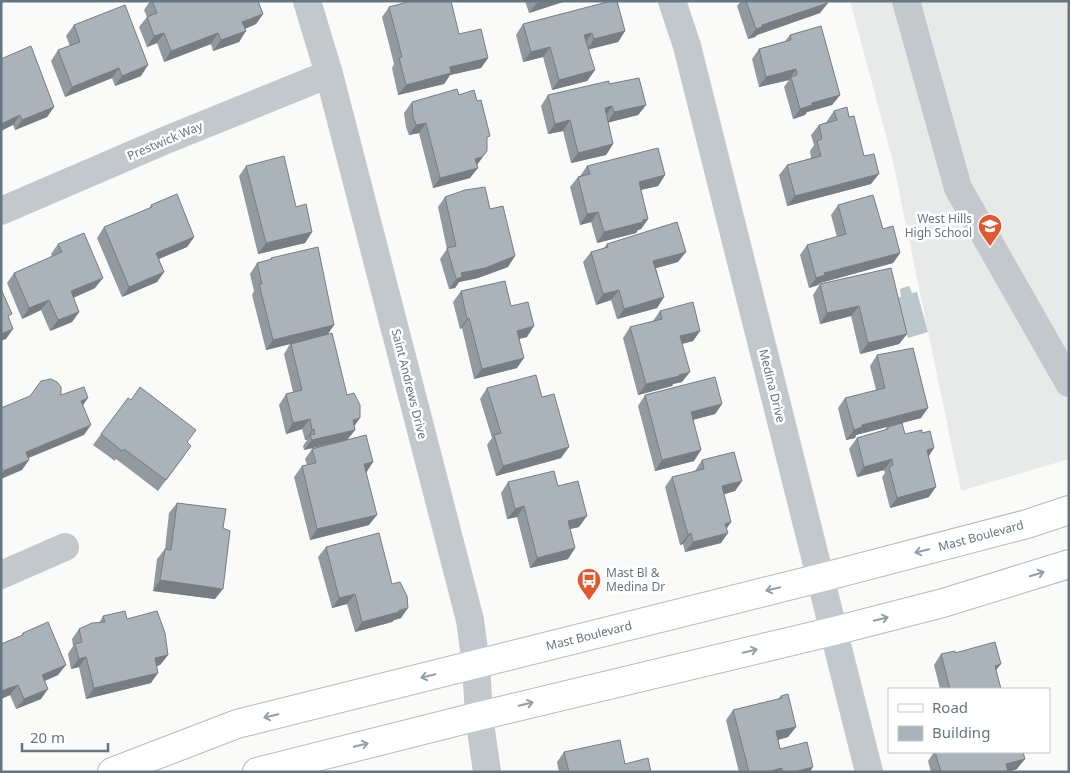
<svg xmlns="http://www.w3.org/2000/svg" width="1070" height="773" font-family="'Noto Sans',sans-serif">
  <style>
    .built { fill: #e8e9e9 }
    .water { fill: #bbc7cb }
    .lines { fill: none; stroke-linecap: round; stroke-linejoin: round }
    .major-casing { stroke: #b5babe; stroke-width: 30 }
    .minor { stroke: #c3c8cc; stroke-width: 28 }
    .major { stroke: #fff; stroke-width: 28 }
    .wall { fill: #929a9f }
    .shaded-wall { fill: #777d82 }
    .building { fill: #aab3b9; stroke: #777d82 }
    .oneway { stroke: #939fa8 }
    .labels { text-anchor: middle; stroke-width: 5; stroke-linejoin: round; paint-order: stroke }
    .street-label { font-size: 12px; fill: #657683; stroke: #fff }
    .poi-label { font-size: 12px; fill: #657683; stroke: #fff; text-anchor: end }
  </style>
  <rect width="100%" height="100%" fill="#fafaf8"/>
  <polygon class="built" points="850,1 1069,1 1069,459 961,491 893,162"/>
  <polygon class="water" points="909,286 912,293 917,292 928,332 908,338 896,298 901,297 900,289"/>
  <g class="lines">
    <defs>
      <g id="major">
        <polyline points="112,772 237,724 820,578 1027,524 1069,510"/>
        <polyline points="257,772 479,716 834,631 943,603 1069,564"/>
      </g>
    </defs>
    <use href="#major" class="major-casing"/>
    <g class="minor">
      <polyline points="307,1 329,74 470,620 476,665 479,716 487,772"/>
      <polyline points="672,1 687,46 869,772"/>
      <polyline points="906,1 958,188 1069,383"/>
      <polyline points="1,211 166,140 329,74"/>
      <polyline points="1,575 65,547"/>
    </g>
    <use href="#major" class="major"/>
  </g>
  <g class="wall">
    <polygon points="150,1 258,1 263,14 256,24 245,29 239,42 213,51 211,44 164,62 157,43 147,47 139,27 147,17 144,10"/>
    <polygon points="525,1 566,1 529,13"/>
    <polygon points="741,1 827,1 820,13 757,35 755,37 748,39 737,6"/>
    <polygon points="389,7 459,34 488,58 481,68 450,75 444,84 398,95 392,68 394,64 382,17"/>
    <polygon points="523,24 625,31 618,42 588,49 595,70 587,81 552,90 543,57 523,62 516,35"/>
    <polygon points="74,25 141,76 115,86 112,78 65,97 51,61 58,50 70,46 66,36"/>
    <polygon points="790,35 840,95 832,105 807,112 805,115 793,119 784,87 789,80 759,87 752,59 759,49 785,41"/>
    <polygon points="1,59 54,107 47,117 15,130 13,125"/>
    <polygon points="609,84 646,105 638,115 608,122 613,144 606,155 571,163 563,131 548,134 541,106 548,95"/>
    <polygon points="459,95 487,140 477,165 470,178 433,188 419,133 409,135 406,127 404,113 412,102"/>
    <polygon points="834,111 849,117 864,156 871,184 787,206 779,175 787,165 811,158 810,151 814,145 811,135 819,125 827,122 827,121"/>
    <polygon points="246,166 296,207 312,232 305,243 258,254 239,176"/>
    <polygon points="587,166 665,175 658,186 641,190 648,219 641,229 638,230 636,233 597,243 591,222 580,225 570,187 578,177 580,176"/>
    <polygon points="445,197 490,209 508,267 478,278 459,282 455,288 449,289 440,259 447,249 438,207"/>
    <polygon points="151,205 194,237 187,247 159,259 164,272 157,282 122,297 97,238 104,227 149,209"/>
    <polygon points="838,205 883,229 900,253 893,263 820,283 818,285 809,288 800,255 807,245 837,237 831,215"/>
    <polygon points="58,244 95,288 73,298 79,312 72,322 50,331 41,310 22,319 7,283 14,273 52,257 51,254"/>
    <polygon points="607,244 678,262 656,268 664,297 657,308 617,319 611,300 596,305 583,262 591,252 604,248"/>
    <polygon points="271,258 334,325 328,334 355,430 347,440 373,462 366,472 369,525 310,540 294,477 302,466 307,465 305,459 312,449 341,441 304,450 303,446 307,440 305,440 302,429 286,434 279,405 286,394 293,392 284,354 290,344 266,350 252,295 254,291 250,274 257,263 270,260"/>
    <polygon points="820,284 907,334 899,344 860,354 851,316 820,324 813,295"/>
    <polygon points="461,291 527,337 519,339 517,368 474,379 462,328 460,329 453,302"/>
    <polygon points="660,311 700,331 693,341 682,344 682,382 673,384 672,386 638,395 623,338 630,327 653,321"/>
    <polygon points="877,355 921,418 902,423 905,434 928,456 929,497 890,508 882,477 885,473 884,470 857,477 849,449 857,438 885,430 887,427 856,435 855,438 846,440 838,408 845,398 876,390 870,366"/>
    <polygon points="487,388 542,397 561,458 496,476 487,445 492,438 480,399"/>
    <polygon points="645,395 722,404 715,414 693,420 701,450 694,461 655,471 638,406"/>
    <polygon points="101,434 188,443 184,456 158,491 116,459 115,461 93,445"/>
    <polygon points="702,460 742,481 735,491 724,494 731,522 727,528 721,543 685,552 683,544 680,545 665,487 672,477 695,471"/>
    <polygon points="508,482 558,486 579,527 570,529 575,548 568,559 530,568 517,517 507,519 501,493"/>
    <polygon points="177,503 215,599 153,591 157,559 165,549 169,513"/>
    <polygon points="326,547 401,618 394,620 392,622 355,632 347,604 332,608 318,557"/>
    <polygon points="103,616 127,619 168,655 160,665 157,666 151,683 86,699 79,667 71,669 68,654 73,646 72,639 79,629 99,623"/>
    <polygon points="23,633 58,675 45,681 41,699 16,709 10,695 1,699 1,644 21,636"/>
    <polygon points="955,653 996,670 1001,689 940,689 934,665 941,654"/>
    <polygon points="781,696 796,727 788,737 778,740 780,749 810,772 739,772 726,720 733,710 778,699"/>
    <polygon points="564,752 625,764 651,772 559,772 557,762"/>
    <polygon points="934,752 1023,752 1017,769 1008,772 931,772 928,761"/>
  </g>
  <g class="shaded-wall">
    <polygon points="542,1 566,1 529,13 537,3"/>
    <polygon points="828,3 820,13 757,35 755,37 748,39 756,29 762,25"/>
    <polygon points="263,14 256,24 235,33 242,22"/>
    <polygon points="246,31 239,42 213,51 221,40"/>
    <polygon points="625,31 618,42 587,50 594,39"/>
    <polygon points="164,33 157,43 147,47 154,36"/>
    <polygon points="218,33 211,44 164,62 171,51"/>
    <polygon points="592,33 585,43 584,35"/>
    <polygon points="550,47 543,57 523,62 531,52"/>
    <polygon points="488,58 481,68 450,75 444,84 398,95 406,85 450,67"/>
    <polygon points="148,65 141,76 115,86 122,76"/>
    <polygon points="119,68 112,78 65,97 72,87"/>
    <polygon points="796,69 789,80 759,87 766,77"/>
    <polygon points="595,70 587,81 552,90 559,80"/>
    <polygon points="840,95 832,105 807,112 805,115 793,119 800,109 812,103"/>
    <polygon points="646,105 638,115 607,123 614,112"/>
    <polygon points="612,106 605,117 605,108"/>
    <polygon points="54,107 47,117 15,130 22,120"/>
    <polygon points="20,115 13,125 1,131 1,124"/>
    <polygon points="570,120 563,131 548,134 555,124"/>
    <polygon points="426,123 419,133 409,135 416,125"/>
    <polygon points="613,144 606,155 571,163 578,153"/>
    <polygon points="487,151 475,168 475,159"/>
    <polygon points="478,168 470,178 433,188 440,178"/>
    <polygon points="879,174 871,184 787,206 795,196"/>
    <polygon points="665,175 658,186 631,192 639,182"/>
    <polygon points="598,212 591,222 580,225 587,214"/>
    <polygon points="648,219 641,229 638,230 636,233 597,243 604,232"/>
    <polygon points="312,232 305,243 258,254 266,243"/>
    <polygon points="194,237 187,247 149,263 156,253"/>
    <polygon points="686,252 678,262 646,271 653,261"/>
    <polygon points="900,253 893,263 820,283 818,285 809,288 816,278 824,273"/>
    <polygon points="515,256 508,267 478,278 459,282 455,288 449,289 461,273"/>
    <polygon points="164,272 157,282 122,297 129,287"/>
    <polygon points="103,278 95,288 64,302 71,291"/>
    <polygon points="619,290 611,300 596,305 603,294"/>
    <polygon points="664,297 657,308 617,319 624,309"/>
    <polygon points="49,300 41,310 22,319 29,308"/>
    <polygon points="859,306 851,316 820,324 827,313"/>
    <polygon points="79,312 72,322 50,331 58,320"/>
    <polygon points="469,318 462,328 460,329 467,319"/>
    <polygon points="334,325 327,335 266,350 273,340"/>
    <polygon points="534,326 527,337 510,341 517,331"/>
    <polygon points="13,329 6,339 1,341 1,334"/>
    <polygon points="700,331 693,341 673,346 680,336"/>
    <polygon points="907,334 899,344 860,354 868,343"/>
    <polygon points="524,358 517,368 474,379 482,369"/>
    <polygon points="690,372 682,382 673,384 672,386 638,395 646,384"/>
    <polygon points="88,398 81,408 81,401"/>
    <polygon points="722,404 715,414 684,422 691,412"/>
    <polygon points="928,408 921,418 856,435 855,438 846,440 854,430 862,425"/>
    <polygon points="360,418 353,428 353,420"/>
    <polygon points="310,419 302,429 286,434 293,423"/>
    <polygon points="91,425 84,435 19,462 26,452"/>
    <polygon points="314,429 307,439 305,440 312,430"/>
    <polygon points="355,430 347,440 304,450 312,440"/>
    <polygon points="569,447 561,458 496,476 503,466"/>
    <polygon points="934,448 927,459 927,450"/>
    <polygon points="701,450 694,461 655,471 662,460"/>
    <polygon points="892,459 884,470 857,477 864,467"/>
    <polygon points="29,460 22,470 1,479 1,474 3,471"/>
    <polygon points="373,462 366,473 364,464"/>
    <polygon points="742,481 735,491 715,497 722,486"/>
    <polygon points="936,487 929,497 890,508 897,498"/>
    <polygon points="524,506 517,517 507,519 515,509"/>
    <polygon points="377,515 369,525 310,540 317,529"/>
    <polygon points="587,516 579,527 561,531 568,521"/>
    <polygon points="731,522 724,532 725,524"/>
    <polygon points="691,533 683,544 680,545 688,535"/>
    <polygon points="728,533 721,543 685,552 693,542"/>
    <polygon points="575,548 568,559 530,568 537,558"/>
    <polygon points="160,580 223,589 215,599 153,591"/>
    <polygon points="355,594 347,604 332,608 339,598"/>
    <polygon points="408,608 401,618 394,620 392,622 355,632 362,622"/>
    <polygon points="168,655 160,665 148,668 155,658"/>
    <polygon points="86,657 79,667 71,669 79,659"/>
    <polygon points="1001,664 993,674 995,666"/>
    <polygon points="66,665 58,675 35,685 42,675"/>
    <polygon points="158,673 151,683 86,699 94,688"/>
    <polygon points="18,685 10,695 1,699 1,691"/>
    <polygon points="48,689 41,699 16,709 24,699"/>
    <polygon points="796,727 788,737 769,742 776,731"/>
    <polygon points="1025,759 1017,769 1007,772 1006,764"/>
    <polygon points="813,767 810,772 794,772"/>
    <polygon points="782,768 779,772 767,772"/>
  </g>
  <g class="building">
    <polygon points="152,1 258,1 263,14 242,22 246,31 221,40 218,33 171,51 164,33 154,36 147,17 157,13"/>
    <polygon points="411,1 451,1 459,34 481,29 488,58 450,67 451,73 406,85 399,58 402,57 389,7"/>
    <polygon points="611,1 617,1 625,31 594,39 592,33 584,35 595,70 559,80 550,47 531,52 523,24"/>
    <polygon points="746,1 827,1 828,3 762,25 762,27 756,29"/>
    <polygon points="125,5 148,65 122,76 119,68 72,87 58,50 80,42 74,25"/>
    <polygon points="821,26 840,95 812,103 812,105 800,109 791,77 797,75 796,69 766,77 759,49 791,40 790,35"/>
    <polygon points="31,46 54,107 22,120 20,115 1,124 1,59"/>
    <polygon points="639,78 646,105 614,112 612,106 605,108 613,144 578,153 570,120 555,124 548,95 609,81 609,84"/>
    <polygon points="457,89 459,95 474,90 477,101 481,100 490,136 487,137 487,151 482,157 475,159 478,168 440,178 426,123 416,125 413,117 412,102"/>
    <polygon points="847,107 849,117 854,116 864,156 874,154 879,174 795,196 787,165 821,156 817,141 822,139 819,125 837,120 834,111"/>
    <polygon points="658,148 665,175 639,182 648,219 643,220 643,222 604,232 598,212 587,214 578,177 590,174 587,166"/>
    <polygon points="284,156 296,207 306,204 312,232 266,243 246,166"/>
    <polygon points="485,187 490,209 503,206 515,256 485,268 461,273 462,277 456,279 447,248 456,246 445,197 465,190"/>
    <polygon points="177,194 194,237 156,253 164,272 129,287 104,227 152,207 151,205"/>
    <polygon points="873,195 883,229 893,226 900,253 824,273 825,275 816,278 807,245 846,234 838,205"/>
    <polygon points="677,222 686,252 653,261 664,297 624,309 619,290 603,294 591,252 608,247 607,244"/>
    <polygon points="84,233 103,278 71,291 79,312 58,320 49,300 29,308 14,273 62,252 58,244"/>
    <polygon points="318,247 334,325 273,340 259,284 262,284 257,263 272,259 271,258"/>
    <polygon points="891,268 907,334 868,343 859,306 827,313 820,284"/>
    <polygon points="505,281 511,306 528,302 534,326 517,331 524,358 482,369 469,318 467,319 461,291"/>
    <polygon points="1,289 12,314 8,316 13,329 1,334"/>
    <polygon points="693,302 700,331 680,336 690,372 679,375 679,376 646,384 630,327 662,319 660,311"/>
    <polygon points="332,333 347,395 354,393 360,405 360,418 353,420 355,430 312,440 310,435 315,434 314,429 312,430 310,419 293,423 286,394 302,390 291,344"/>
    <polygon points="913,348 928,408 862,425 862,427 854,430 845,398 885,388 877,355"/>
    <polygon points="536,375 542,397 554,394 569,447 503,466 494,435 501,433 487,388"/>
    <polygon points="715,377 722,404 691,412 701,450 662,460 645,395"/>
    <polygon points="51,379 57,382 61,387 61,395 84,387 88,398 81,401 91,425 26,452 29,460 3,471 1,466 1,408 30,396 41,381"/>
    <polygon points="140,387 196,430 187,442 191,446 166,480 124,449 122,451 101,434 128,398 131,400"/>
    <polygon points="902,423 905,434 922,430 922,433 930,431 934,448 927,450 936,487 897,498 889,467 893,465 892,459 864,467 857,438 888,429 888,427"/>
    <polygon points="366,435 373,462 364,464 377,515 317,529 302,466 316,463 312,449"/>
    <polygon points="734,452 742,481 722,486 731,522 725,524 728,533 693,542 691,533 688,535 672,477 704,469 702,460"/>
    <polygon points="554,471 558,486 578,481 587,516 568,521 575,548 537,558 524,506 515,509 508,482"/>
    <polygon points="177,503 226,509 223,528 230,531 223,589 160,580 165,549 171,550"/>
    <polygon points="379,533 392,584 400,582 407,596 408,608 399,610 399,612 362,622 355,594 339,598 326,547"/>
    <polygon points="125,611 127,619 157,611 165,633 168,655 155,658 158,673 94,688 86,657 79,659 75,644 82,642 79,629 92,623 105,622 103,616"/>
    <polygon points="48,622 66,665 42,675 48,689 24,699 18,685 1,691 1,644 23,635 23,633"/>
    <polygon points="995,642 1001,664 995,666 1001,689 950,689 941,654 955,651 955,653"/>
    <polygon points="788,694 796,727 776,731 780,749 807,742 813,767 794,772 782,772 782,768 767,772 749,772 733,710 782,698 781,696"/>
    <polygon points="620,740 625,764 648,758 651,772 569,772 564,752"/>
    <polygon points="935,752 1023,752 1025,759 1006,764 1008,772 941,772"/>
  </g>
  <defs><path id="oneway-shaft" d="M-6 0H5M1.5-3L5.5 0L1.5 3" fill="none" stroke-width="1.6" stroke-linecap="round" stroke-linejoin="round" transform="scale(1.25)"/></defs>
  <g class="oneway">
    <use href="#oneway-shaft" transform="translate(922 551) rotate(166)"/>
    <use href="#oneway-shaft" transform="translate(1037 574) rotate(-17)"/>
    <use href="#oneway-shaft" transform="translate(773 589) rotate(166)"/>
    <use href="#oneway-shaft" transform="translate(881 619) rotate(-14)"/>
    <use href="#oneway-shaft" transform="translate(750 651) rotate(-13)"/>
    <use href="#oneway-shaft" transform="translate(428 676) rotate(166)"/>
    <use href="#oneway-shaft" transform="translate(526 704) rotate(-13)"/>
    <use href="#oneway-shaft" transform="translate(271 716) rotate(166)"/>
    <use href="#oneway-shaft" transform="translate(361 745) rotate(-14)"/>
  </g>
  <defs>
    <symbol id="school-pin" viewBox="-11 -11 22 30"><path d="M0 17L-7.5 6A9.5 9.5 0 1 1 7.5 6Z" fill="#e4572e" stroke="#fff"/><path d="M0-5L7-2L0 1L-7-2ZM-4 1L0 2.5L4 1V4Q0 6-4 4Z" fill="#fff"/></symbol>
    <symbol id="bus-pin" viewBox="-11 -11 22 30"><path d="M0 17L-7.5 6A9.5 9.5 0 1 1 7.5 6Z" fill="#e4572e" stroke="#fff"/><path d="M-5-6H5V4H4V6H2V4H-2V6H-4V4H-5ZM-3.5-4V0h7V-4ZM-3.5 1.2v1.5H-2V1.2ZM2 1.2v1.5H3.5V1.2Z" fill="#fff"/></symbol>
  </defs>
  <g fill-rule="evenodd">
    <use href="#school-pin" x="976" y="212" width="28" height="38"/>
    <use href="#bus-pin" x="575" y="566" width="28" height="38"/>
  </g>
  <g class="labels">
    <g class="street-label">
      <text transform="translate(165 141) rotate(-23)" y="4">Prestwick Way</text>
      <text transform="translate(409 384) rotate(76)" y="4">Saint Andrews Drive</text>
      <text transform="translate(772 386) rotate(76)" y="4">Medina Drive</text>
      <text transform="translate(981 536) rotate(-15)" y="4">Mast Boulevard</text>
      <text transform="translate(589 636) rotate(-14)" y="4">Mast Boulevard</text>
    </g>
    <g class="poi-label">
      <text x="972" y="223">West Hills<tspan x="972" dy="14">High School</tspan></text>
      <text x="606" y="577" text-anchor="start">Mast Bl &amp;<tspan x="606" dy="14">Medina Dr</tspan></text>
    </g>
  </g>
  <rect width="1070" height="773" fill="none" stroke="#657683" stroke-width="5"/>
  <rect x="888" y="688" width="162" height="65" fill="#ffffff" stroke="#c1c8cd"/>
  <rect x="898" y="704" width="25" height="8" fill="#ffffff" stroke="#c1c8cd"/>
  <text x="932" y="713" font-size="15" fill="#657683">Road</text>
  <rect x="898" y="726" width="25" height="15" fill="#aab3b9" stroke="#c1c8cd"/>
  <text x="932" y="738" font-size="15" fill="#657683">Building</text>
  <path d="M22 743v8h86v-8" fill="none" stroke="#657683" stroke-width="2.5"/>
  <text x="30" y="743" font-size="15" fill="#657683" stroke="#ffffff" stroke-width="4" paint-order="stroke">20 m</text>
</svg>
